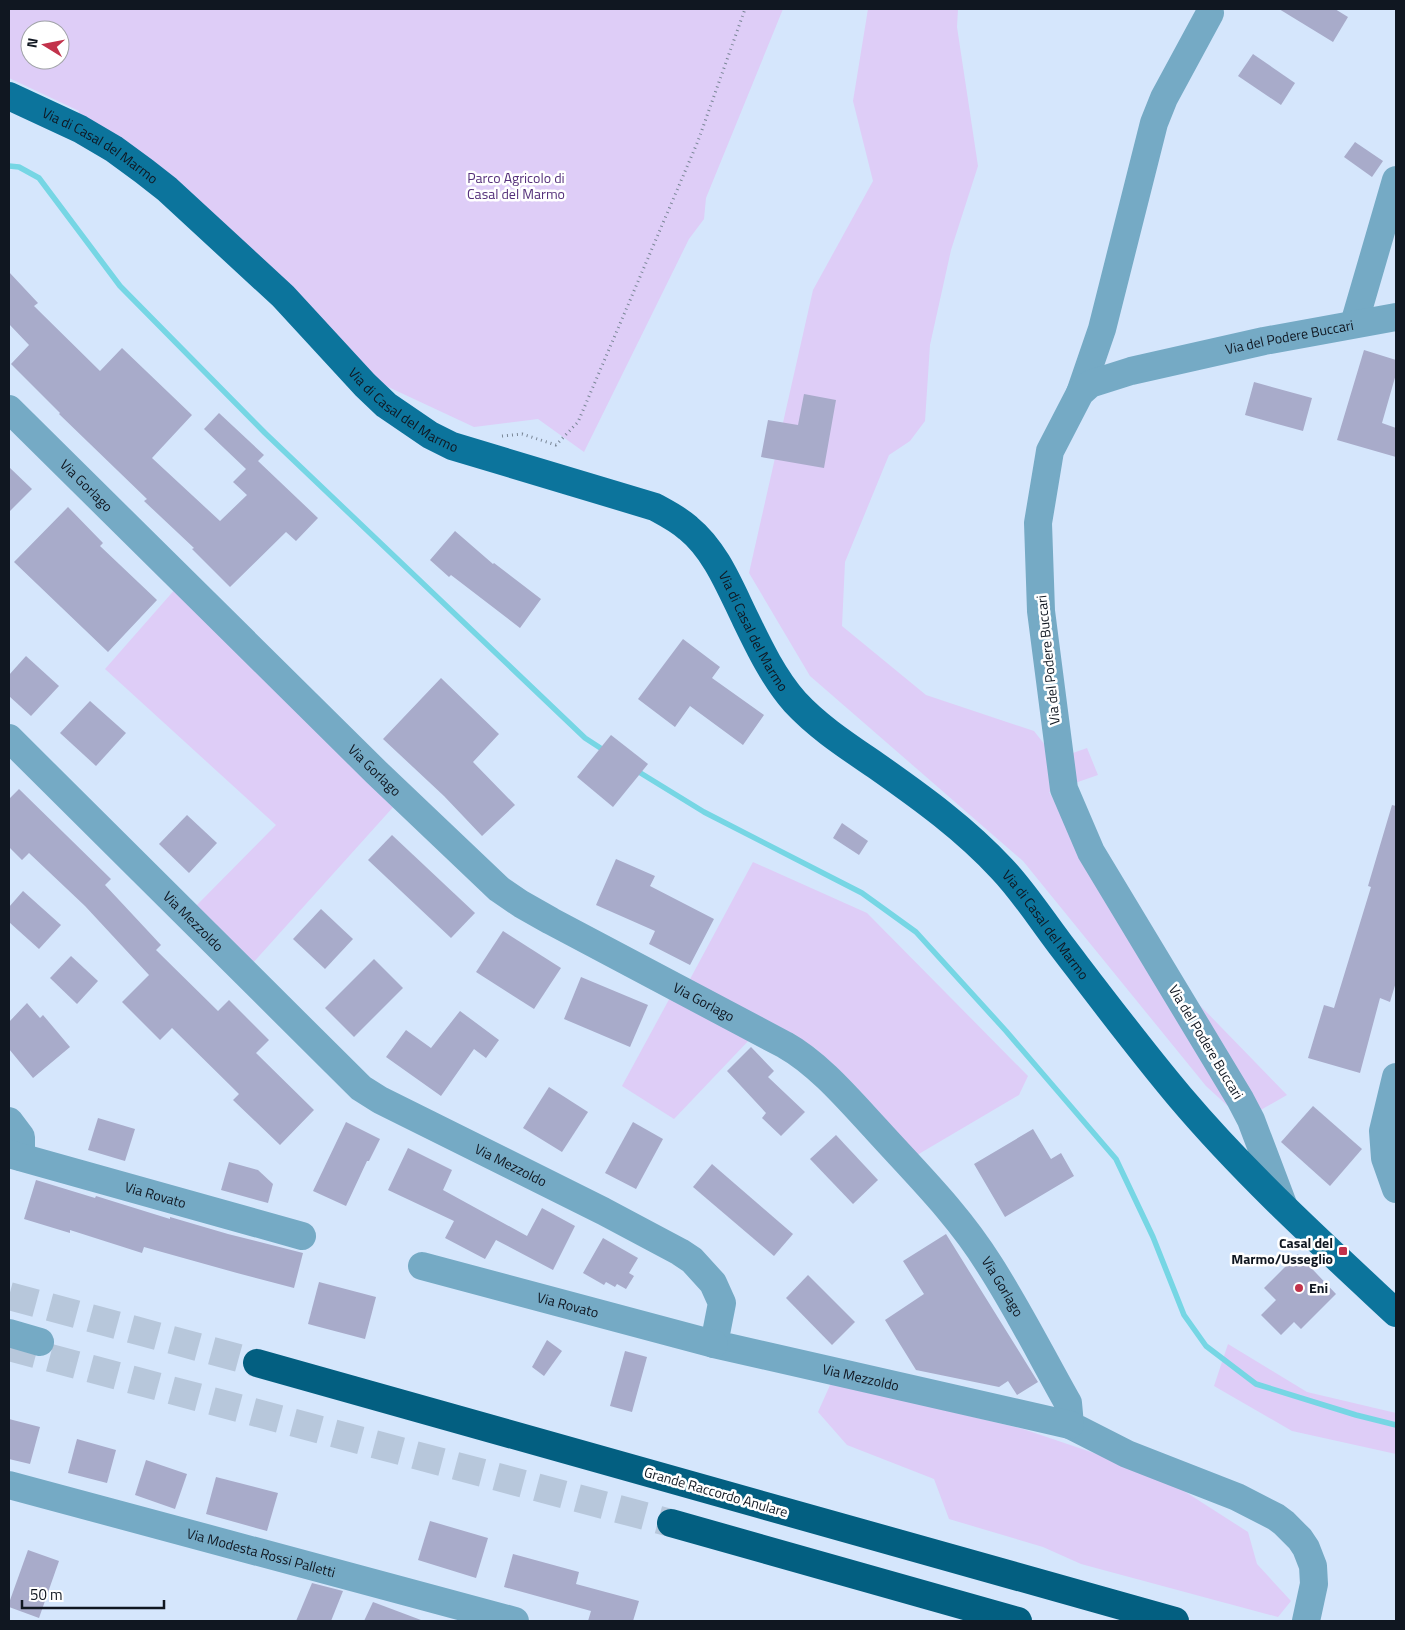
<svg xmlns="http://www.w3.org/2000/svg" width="1405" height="1630" font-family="'Titillium Web',sans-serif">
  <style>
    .green { fill: #decdf7; fill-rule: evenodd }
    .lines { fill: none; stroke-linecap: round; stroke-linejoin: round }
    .stream { stroke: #76d6e4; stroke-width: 5.5 }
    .building { fill: #a8abca }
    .highway-tunnel { stroke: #b7c7db; stroke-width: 28; stroke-dasharray: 28 14; stroke-linecap: butt }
    .path { stroke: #798696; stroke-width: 3; stroke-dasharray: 1 4; stroke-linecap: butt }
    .minor { stroke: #75aac5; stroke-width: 28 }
    .major { stroke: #0c749c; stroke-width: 28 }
    .highway { stroke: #035f81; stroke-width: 28 }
    .poi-dot { fill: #c2324b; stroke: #fff; stroke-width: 2 }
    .labels { text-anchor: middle; stroke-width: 5; stroke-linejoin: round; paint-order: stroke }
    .street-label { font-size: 14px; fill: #101721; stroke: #fff }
    .park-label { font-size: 14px; fill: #54307a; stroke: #fff }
    .poi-label { font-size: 14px; font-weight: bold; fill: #101721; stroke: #fff; text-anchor: end }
  </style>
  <rect width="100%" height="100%" fill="#d5e6fc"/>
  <g class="green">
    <path d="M 9,9 L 783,9 L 706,198 L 704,219 L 689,239 L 584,452 L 538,419 L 474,427 L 384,385 L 78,114 L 79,111 L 9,78 ZM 30,30 L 60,30 L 60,60 L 30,60 Z"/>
    <polygon points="868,9 958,9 957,27 978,166 951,250 930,345 925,421 910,441 889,455 845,562 842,626 926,695 1034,731 1056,759 1087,748 1098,775 1049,792 1126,919 1187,992 1287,1095 1243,1120 1206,1086 1023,861 810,676 749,573 813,290 873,181 853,101"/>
    <polygon points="177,587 395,805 252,964 194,908 276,825 105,669"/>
    <polygon points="753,862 867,913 1028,1076 1019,1095 912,1158 815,1048 689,981"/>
    <polygon points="672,994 751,1038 674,1119 622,1086"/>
    <polygon points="1228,1344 1307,1392 1396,1413 1396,1454 1292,1431 1214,1386"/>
    <polygon points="831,1383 1023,1429 1159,1475 1248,1532 1257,1564 1291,1601 1278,1617 1081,1564 1043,1547 949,1519 934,1479 847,1445 818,1412"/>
  </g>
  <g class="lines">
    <g class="stream">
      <polyline points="9,166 19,167 39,178 120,286 265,433 585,738 605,751"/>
      <polyline points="634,769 704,812 862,893 916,932 1006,1031 1116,1159 1153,1237 1184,1315 1206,1346 1256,1384 1356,1415 1396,1425"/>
    </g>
  </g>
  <g class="building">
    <polygon points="1279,9 1335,9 1348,17 1333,42"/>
    <polygon points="1253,54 1295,83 1281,105 1238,76"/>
    <polygon points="1355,142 1383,161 1372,177 1344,157"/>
    <polygon points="9,272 38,303 34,306 100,371 122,348 192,415 152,458 220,521 247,495 233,482 246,469 204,429 219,413 264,455 258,461 318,518 296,541 286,532 230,587 192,549 194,548 144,501 147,499 59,414 60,413 11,364 29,345 9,324"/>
    <polygon points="1364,350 1396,360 1396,374 1382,423 1396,428 1396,457 1337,440"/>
    <polygon points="1254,382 1312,398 1303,431 1245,415"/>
    <polygon points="804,394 836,400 824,468 761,457 768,420 798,425"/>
    <polygon points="9,467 32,489 9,512"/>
    <polygon points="68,507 103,543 100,546 157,600 108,652 14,562"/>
    <polygon points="455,531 493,564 494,563 541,599 520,628 451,575 449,577 430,560"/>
    <polygon points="683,639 720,667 712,678 764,715 743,745 690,706 675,727 638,699"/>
    <polygon points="26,656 59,686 31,716 9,696 9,675"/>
    <polygon points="441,678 499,734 473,762 515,805 482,836 444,796 383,739"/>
    <polygon points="90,701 126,733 96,766 60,733"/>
    <polygon points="611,735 648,764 613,807 577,777"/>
    <polygon points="19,789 111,879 105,885 161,945 156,950 218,1011 229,1000 269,1040 256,1053 314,1110 280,1145 233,1100 239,1094 172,1028 160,1040 122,1002 149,975 85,906 29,853 22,860 9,847 9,799"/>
    <polygon points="1392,805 1396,806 1396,982 1390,1002 1380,998 1360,1073 1308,1058 1324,1005 1334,1008 1371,887 1368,886"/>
    <polygon points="187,815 217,843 189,873 159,844"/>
    <polygon points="842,823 868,841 859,855 833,838"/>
    <polygon points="392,835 475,913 451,938 368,860"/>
    <polygon points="616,859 655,876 650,886 714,919 690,965 649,944 655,931 596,905"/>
    <polygon points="23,891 61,925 39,949 9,922 9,907"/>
    <polygon points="321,909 353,939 325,969 293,939"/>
    <polygon points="503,931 561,968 534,1009 476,972"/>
    <polygon points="71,956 98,981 77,1004 50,978"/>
    <polygon points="374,959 403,988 354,1037 325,1008"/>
    <polygon points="581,977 648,1005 630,1047 564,1019"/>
    <polygon points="27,1003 40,1018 43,1015 70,1047 33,1078 9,1049 9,1022"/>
    <polygon points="460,1011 499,1040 486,1058 474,1049 441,1096 386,1057 406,1030 431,1048"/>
    <polygon points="751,1047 774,1071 768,1077 805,1112 781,1136 762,1118 766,1113 727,1071"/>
    <polygon points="549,1087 588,1112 562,1152 523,1128"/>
    <polygon points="1313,1106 1362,1149 1330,1186 1281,1142"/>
    <polygon points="98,1118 135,1129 125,1161 88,1150"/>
    <polygon points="346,1122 380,1139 369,1161 367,1161 346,1206 313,1191"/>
    <polygon points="633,1122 663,1139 636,1189 605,1173"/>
    <polygon points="1033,1129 1051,1159 1061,1153 1074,1176 1005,1217 974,1164"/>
    <polygon points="836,1135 878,1180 853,1204 810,1159"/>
    <polygon points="408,1148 452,1170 443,1190 527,1236 542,1208 575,1226 553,1270 496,1240 485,1259 445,1238 454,1221 388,1190"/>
    <polygon points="229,1162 258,1170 273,1184 268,1203 221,1190"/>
    <polygon points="712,1164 793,1234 774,1256 693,1187"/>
    <polygon points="36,1180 95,1198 96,1196 170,1219 170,1217 228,1234 303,1253 294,1288 237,1273 144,1247 142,1253 70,1230 70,1233 24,1219"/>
    <polygon points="946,1234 1038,1382 1017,1395 1008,1381 999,1387 916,1370 885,1320 924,1294 903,1261"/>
    <polygon points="603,1238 638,1258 629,1273 634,1276 626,1289 617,1284 615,1287 606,1282 604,1285 583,1273"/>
    <polygon points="1298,1254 1336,1294 1301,1329 1294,1322 1281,1335 1261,1315 1276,1300 1264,1288"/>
    <polygon points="808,1275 855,1322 832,1345 786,1298"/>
    <polygon points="319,1282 376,1297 365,1339 308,1324"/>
    <polygon points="547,1340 562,1351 544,1376 532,1367"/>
    <polygon points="625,1351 647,1357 632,1412 610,1406"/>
    <polygon points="9,1419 40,1427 30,1464 9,1459"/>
    <polygon points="77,1439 116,1450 107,1483 68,1473"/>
    <polygon points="146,1460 187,1474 175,1509 135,1495"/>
    <polygon points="216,1477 278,1493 267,1531 206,1514"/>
    <polygon points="430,1521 488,1538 476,1578 418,1560"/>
    <polygon points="28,1550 59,1561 39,1618 9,1607 9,1603"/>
    <polygon points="513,1554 579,1572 576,1584 639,1601 633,1621 588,1621 591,1611 504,1587"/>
    <polygon points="312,1583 343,1591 331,1621 296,1621"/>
    <polygon points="373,1602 421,1620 421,1621 364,1621"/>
  </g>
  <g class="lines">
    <g class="highway-tunnel">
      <polyline points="9,1296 257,1363"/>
      <polyline points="9,1347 671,1523"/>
    </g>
    <polyline class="path" points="502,436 522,434 556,445 578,422 698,141 745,9"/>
    <g class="minor">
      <polyline points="1354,324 1396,180"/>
      <polyline points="1080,393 1102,329 1154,123 1164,98 1210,13"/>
      <path id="s1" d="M 9,409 L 376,772 L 499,889 L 521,904 L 551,921 L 785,1045 C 819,1064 850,1101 877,1130 C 916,1173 958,1214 989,1264 C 1018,1309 1042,1357 1068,1403 L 1070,1425 L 1127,1454 L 1237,1497 L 1276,1517 L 1284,1523 L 1300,1539 L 1306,1548 L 1313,1566 L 1314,1584 L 1306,1621"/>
      <path id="s2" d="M 9,738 L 361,1088 L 380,1100 L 603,1211 L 680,1252 L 692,1260 L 713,1283 L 722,1303 L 714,1344 L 1070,1425"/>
      <polyline points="1396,1077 1383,1131 1385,1158 1396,1189"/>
      <polyline points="9,1121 21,1137 21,1157"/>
      <path id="s3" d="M 9,1154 L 302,1236"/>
      <path id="s4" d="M 1284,1207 L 1251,1120 L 1240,1099 L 1091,852 L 1064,789 L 1041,611 L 1038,523 L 1050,451 L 1080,393 L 1090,384 L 1131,371 L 1264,341 L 1396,317"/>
      <path id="s5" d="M 422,1266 L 714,1344"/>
      <polyline points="9,1333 40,1342"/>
      <path id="s6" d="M 9,1485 L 515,1621"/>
    </g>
    <path class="major" id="s7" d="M 9,96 L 80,129 L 114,149 L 144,171 L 167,189 L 283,296 L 365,385 L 386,405 L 430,435 L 452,446 L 655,507 C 666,513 678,519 688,528 C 715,550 729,585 744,616 C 758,645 773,677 795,702 C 819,728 849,747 878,767 C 922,798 965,829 1002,869 C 1023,891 1041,919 1060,944 C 1099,995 1138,1047 1180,1097 C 1246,1175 1322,1244 1396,1313"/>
    <g class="highway">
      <polyline points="257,1363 1175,1621"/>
      <polyline points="671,1523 1018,1621"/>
    </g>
  </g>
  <g class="poi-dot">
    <rect x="1338" y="1246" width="10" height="10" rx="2.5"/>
    <circle cx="1299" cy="1288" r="5"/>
  </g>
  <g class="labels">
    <g class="street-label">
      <text dy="5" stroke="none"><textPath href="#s7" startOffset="104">Via di Casal del Marmo</textPath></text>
      <text dy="5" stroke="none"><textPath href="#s4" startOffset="1098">Via del Podere Buccari</textPath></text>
      <text dy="5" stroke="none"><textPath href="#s7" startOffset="509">Via di Casal del Marmo</textPath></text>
      <text dy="5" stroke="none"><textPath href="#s1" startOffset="109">Via Gorlago</textPath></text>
      <text dy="5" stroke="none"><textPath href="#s7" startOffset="944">Via di Casal del Marmo</textPath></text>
      <text transform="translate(1048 660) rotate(-96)" y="5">Via del Podere Buccari</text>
      <text dy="5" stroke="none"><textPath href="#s1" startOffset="514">Via Gorlago</textPath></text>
      <text dy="5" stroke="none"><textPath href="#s2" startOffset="260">Via Mezzoldo</textPath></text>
      <text dy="5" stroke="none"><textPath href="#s7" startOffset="1364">Via di Casal del Marmo</textPath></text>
      <text dy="5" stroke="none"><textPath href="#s1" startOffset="920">Via Gorlago</textPath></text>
      <text transform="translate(1206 1042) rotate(59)" y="5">Via del Podere Buccari</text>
      <text dy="5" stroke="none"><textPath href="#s2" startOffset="665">Via Mezzoldo</textPath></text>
      <text dy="5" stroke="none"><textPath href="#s3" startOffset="152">Via Rovato</textPath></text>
      <text dy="5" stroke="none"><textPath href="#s1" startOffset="1339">Via Gorlago</textPath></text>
      <text dy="5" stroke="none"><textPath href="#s5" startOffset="151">Via Rovato</textPath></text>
      <text dy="5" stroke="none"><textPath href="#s2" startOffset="1115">Via Mezzoldo</textPath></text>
      <text transform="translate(716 1492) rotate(16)" y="5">Grande Raccordo Anulare</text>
      <text dy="5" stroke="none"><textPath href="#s6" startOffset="261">Via Modesta Rossi Palletti</textPath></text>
    </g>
    <g class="park-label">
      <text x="516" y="183">Parco Agricolo di<tspan x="516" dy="16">Casal del Marmo</tspan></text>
    </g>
    <g class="poi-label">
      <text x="1333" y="1248">Casal del<tspan x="1333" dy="16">Marmo/Usseglio</tspan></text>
      <text x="1309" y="1293" text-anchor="start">Eni</text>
    </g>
  </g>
  <rect width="1405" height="1630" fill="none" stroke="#101721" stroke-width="20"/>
  <g transform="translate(45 45) rotate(280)"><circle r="24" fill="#ffffff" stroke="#9fa2a6"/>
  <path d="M0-4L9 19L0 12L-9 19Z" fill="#c2324b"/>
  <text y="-8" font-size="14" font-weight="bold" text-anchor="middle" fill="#101721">N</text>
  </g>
  <path d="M22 1600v8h142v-8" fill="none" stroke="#101721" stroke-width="2.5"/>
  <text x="30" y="1600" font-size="15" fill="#101721" stroke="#ffffff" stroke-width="4" paint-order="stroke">50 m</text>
</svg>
